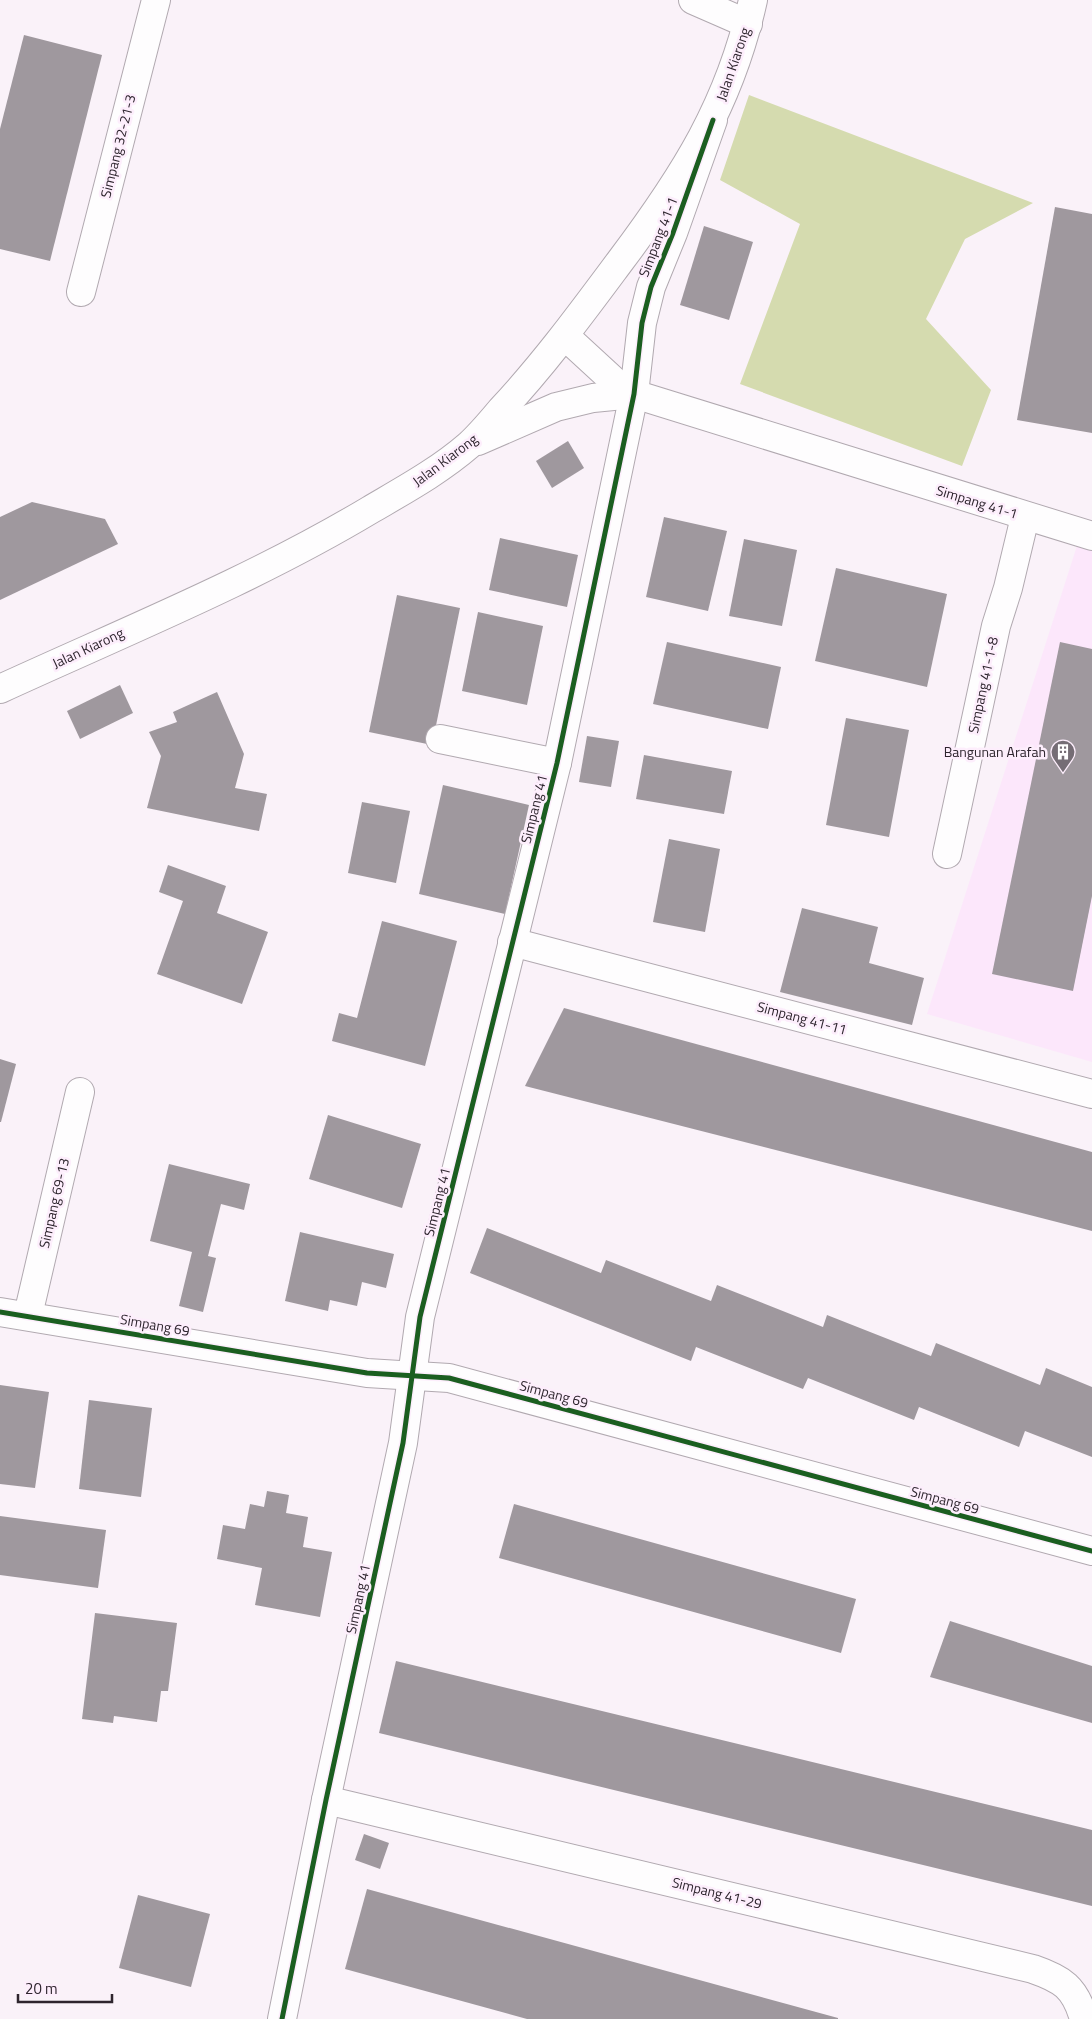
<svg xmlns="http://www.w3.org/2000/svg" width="1092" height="2019" font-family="'Titillium Web',sans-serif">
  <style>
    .built { fill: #fce7fb }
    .forest { fill: #d5dbaf }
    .building { fill: #9f989e }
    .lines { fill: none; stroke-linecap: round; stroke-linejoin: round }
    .minor-casing { stroke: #b1a9b0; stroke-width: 30 }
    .minor { stroke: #fefdfe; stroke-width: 28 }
    .cycleway-casing { stroke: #fdeefc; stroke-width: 8 }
    .cycleway { stroke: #1b5e20; stroke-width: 5 }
    .labels { text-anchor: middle; stroke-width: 5; stroke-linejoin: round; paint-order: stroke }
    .street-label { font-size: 14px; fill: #2e252e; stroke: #fdeefc }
    .poi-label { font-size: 14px; fill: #2e252e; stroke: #fdeefc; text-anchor: end }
  </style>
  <rect width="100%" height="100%" fill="#faf2f9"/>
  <polygon class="built" points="1083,527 1092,529 1092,1062 927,1014"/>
  <polygon class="forest" points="749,95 1033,203 965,239 926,319 991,390 962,466 740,384 800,224 720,180"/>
  <g class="building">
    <polygon points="24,35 102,55 50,261 0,249 0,129"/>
    <polygon points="1055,207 1092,214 1092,433 1017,420"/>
    <polygon points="704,226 753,242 729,320 680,305"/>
    <polygon points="568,441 584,468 552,488 536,461"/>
    <polygon points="32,502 105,519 118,544 0,600 0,517"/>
    <polygon points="664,517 727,531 708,611 646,597"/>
    <polygon points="500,538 578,555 567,607 489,590"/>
    <polygon points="744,539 797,550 782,626 729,616"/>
    <polygon points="836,568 947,594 927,687 815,661"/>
    <polygon points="397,595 460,608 432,745 369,732"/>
    <polygon points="478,612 543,626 527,705 462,691"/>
    <polygon points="667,642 781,667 768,729 653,704"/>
    <polygon points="1060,642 1092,649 1092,896 1073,991 992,974"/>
    <polygon points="120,685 133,713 80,739 67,711"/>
    <polygon points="217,692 244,754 235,788 267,794 259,831 147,808 161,756 149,732 177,722 173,712"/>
    <polygon points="846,718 909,730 889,837 826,825"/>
    <polygon points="587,736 619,741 611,787 579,782"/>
    <polygon points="644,755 732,771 724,814 636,799"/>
    <polygon points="443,785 529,805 505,914 419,894"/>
    <polygon points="362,802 410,811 396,883 348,873"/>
    <polygon points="669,839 720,849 705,932 653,922"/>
    <polygon points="168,865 226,886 217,913 268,932 242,1004 157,974 183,901 159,892"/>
    <polygon points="802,908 878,927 869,963 924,978 912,1025 780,992"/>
    <polygon points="382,921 457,941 425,1066 332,1041 339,1013 357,1018"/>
    <polygon points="564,1008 1092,1152 1092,1231 525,1086"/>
    <polygon points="0,1059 16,1064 1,1122 0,1122"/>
    <polygon points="328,1115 421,1144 402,1208 309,1179"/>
    <polygon points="169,1164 250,1184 244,1210 221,1204 208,1256 216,1258 203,1312 179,1306 192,1252 150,1241"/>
    <polygon points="487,1228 601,1273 606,1260 711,1301 717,1285 823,1327 827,1315 931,1356 936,1343 1040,1385 1046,1368 1092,1387 1092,1457 1025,1431 1019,1447 919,1407 914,1420 808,1378 803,1389 696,1347 691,1361 470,1273"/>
    <polygon points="300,1232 394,1254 386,1288 362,1282 357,1306 330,1300 328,1311 285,1301"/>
    <polygon points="0,1385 49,1392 35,1488 0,1484"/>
    <polygon points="89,1400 152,1408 141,1497 79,1489"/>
    <polygon points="267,1491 289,1495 286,1513 308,1517 303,1547 332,1552 320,1617 255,1605 262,1568 217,1559 223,1525 245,1529 250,1504 264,1507"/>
    <polygon points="514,1504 856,1599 841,1653 499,1558"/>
    <polygon points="0,1516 106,1530 98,1588 0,1575"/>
    <polygon points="95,1613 177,1623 168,1691 161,1691 157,1722 114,1716 113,1723 82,1719"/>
    <polygon points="950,1621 1092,1666 1092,1723 930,1677"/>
    <polygon points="396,1661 1092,1830 1092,1906 379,1733"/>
    <polygon points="364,1834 389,1843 380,1869 355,1860"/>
    <polygon points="367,1889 838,2018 838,2019 527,2019 345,1969"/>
    <polygon points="138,1895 210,1914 191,1987 119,1968"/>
  </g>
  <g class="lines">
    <defs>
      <g id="minor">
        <polyline points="693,0 748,24"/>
        <polyline points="81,292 156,0"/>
        <polyline points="565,336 615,382 634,394 1092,536"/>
        <polyline points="478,441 556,407 593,398 634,394"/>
        <path d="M 0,689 C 124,632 253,580 370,510 C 404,490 439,471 469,445 C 480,435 491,422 501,410 C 545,363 583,311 621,260 C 684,176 730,104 753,0"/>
        <polyline points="440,739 557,763"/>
        <polyline points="947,854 996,626 1008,588 1025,517"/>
        <polyline points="512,942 1092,1094"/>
        <polyline points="0,1312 367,1373 449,1378 1092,1551"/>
        <polyline points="28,1315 80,1092"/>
        <path d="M 326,1800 L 1033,1969 C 1062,1979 1075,1987 1084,2019"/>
        <polyline points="282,2019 326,1800 403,1443 420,1317 557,763 634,394 642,323 651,287 673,233 713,120"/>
      </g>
    </defs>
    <use href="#minor" class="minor-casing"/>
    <use href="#minor" class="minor"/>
    <defs>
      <g id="cycleway">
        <polyline points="0,1312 367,1373 449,1378 1092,1551"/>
        <polyline points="282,2019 326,1800 403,1443 420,1317 557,763 634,394 642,323 651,287 673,233 713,120"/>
      </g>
    </defs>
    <use href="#cycleway" class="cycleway-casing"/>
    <use href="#cycleway" class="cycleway"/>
  </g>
  <defs>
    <symbol id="building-pin" viewBox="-11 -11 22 30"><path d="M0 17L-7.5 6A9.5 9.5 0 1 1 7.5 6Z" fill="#756d75" stroke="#fdeefc"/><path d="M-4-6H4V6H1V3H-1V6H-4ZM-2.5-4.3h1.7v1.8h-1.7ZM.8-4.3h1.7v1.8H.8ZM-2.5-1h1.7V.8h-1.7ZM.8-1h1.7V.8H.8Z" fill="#fff"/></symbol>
  </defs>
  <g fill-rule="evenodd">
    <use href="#building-pin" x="1049" y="738" width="28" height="38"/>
  </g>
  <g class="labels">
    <g class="street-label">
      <text transform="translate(733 64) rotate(-71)" y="5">Jalan Kiarong</text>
      <text transform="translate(118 146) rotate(-76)" y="5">Simpang 32-21-3</text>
      <text transform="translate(658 237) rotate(-69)" y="5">Simpang 41-1</text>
      <text transform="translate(445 460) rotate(-37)" y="5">Jalan Kiarong</text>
      <text transform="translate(977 502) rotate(17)" y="5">Simpang 41-1</text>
      <text transform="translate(88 648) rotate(-25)" y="5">Jalan Kiarong</text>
      <text transform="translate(983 685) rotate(-78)" y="5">Simpang 41-1-8</text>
      <text transform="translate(534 809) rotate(-76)" y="5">Simpang 41</text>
      <text transform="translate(802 1018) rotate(15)" y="5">Simpang 41-11</text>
      <text transform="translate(437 1202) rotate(-76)" y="5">Simpang 41</text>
      <text transform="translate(54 1203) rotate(-77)" y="5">Simpang 69-13</text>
      <text transform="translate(155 1325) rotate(10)" y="5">Simpang 69</text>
      <text transform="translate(554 1394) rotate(15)" y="5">Simpang 69</text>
      <text transform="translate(945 1500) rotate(15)" y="5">Simpang 69</text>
      <text transform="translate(358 1599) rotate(-78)" y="5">Simpang 41</text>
      <text transform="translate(717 1893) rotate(14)" y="5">Simpang 41-29</text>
    </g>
    <g class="poi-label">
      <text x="1046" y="757">Bangunan Arafah</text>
    </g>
  </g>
  <path d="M18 1994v8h94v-8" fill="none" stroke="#2e252e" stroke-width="2.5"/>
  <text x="25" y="1994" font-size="15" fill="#2e252e" stroke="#fdeefc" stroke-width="4" paint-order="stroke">20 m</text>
</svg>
